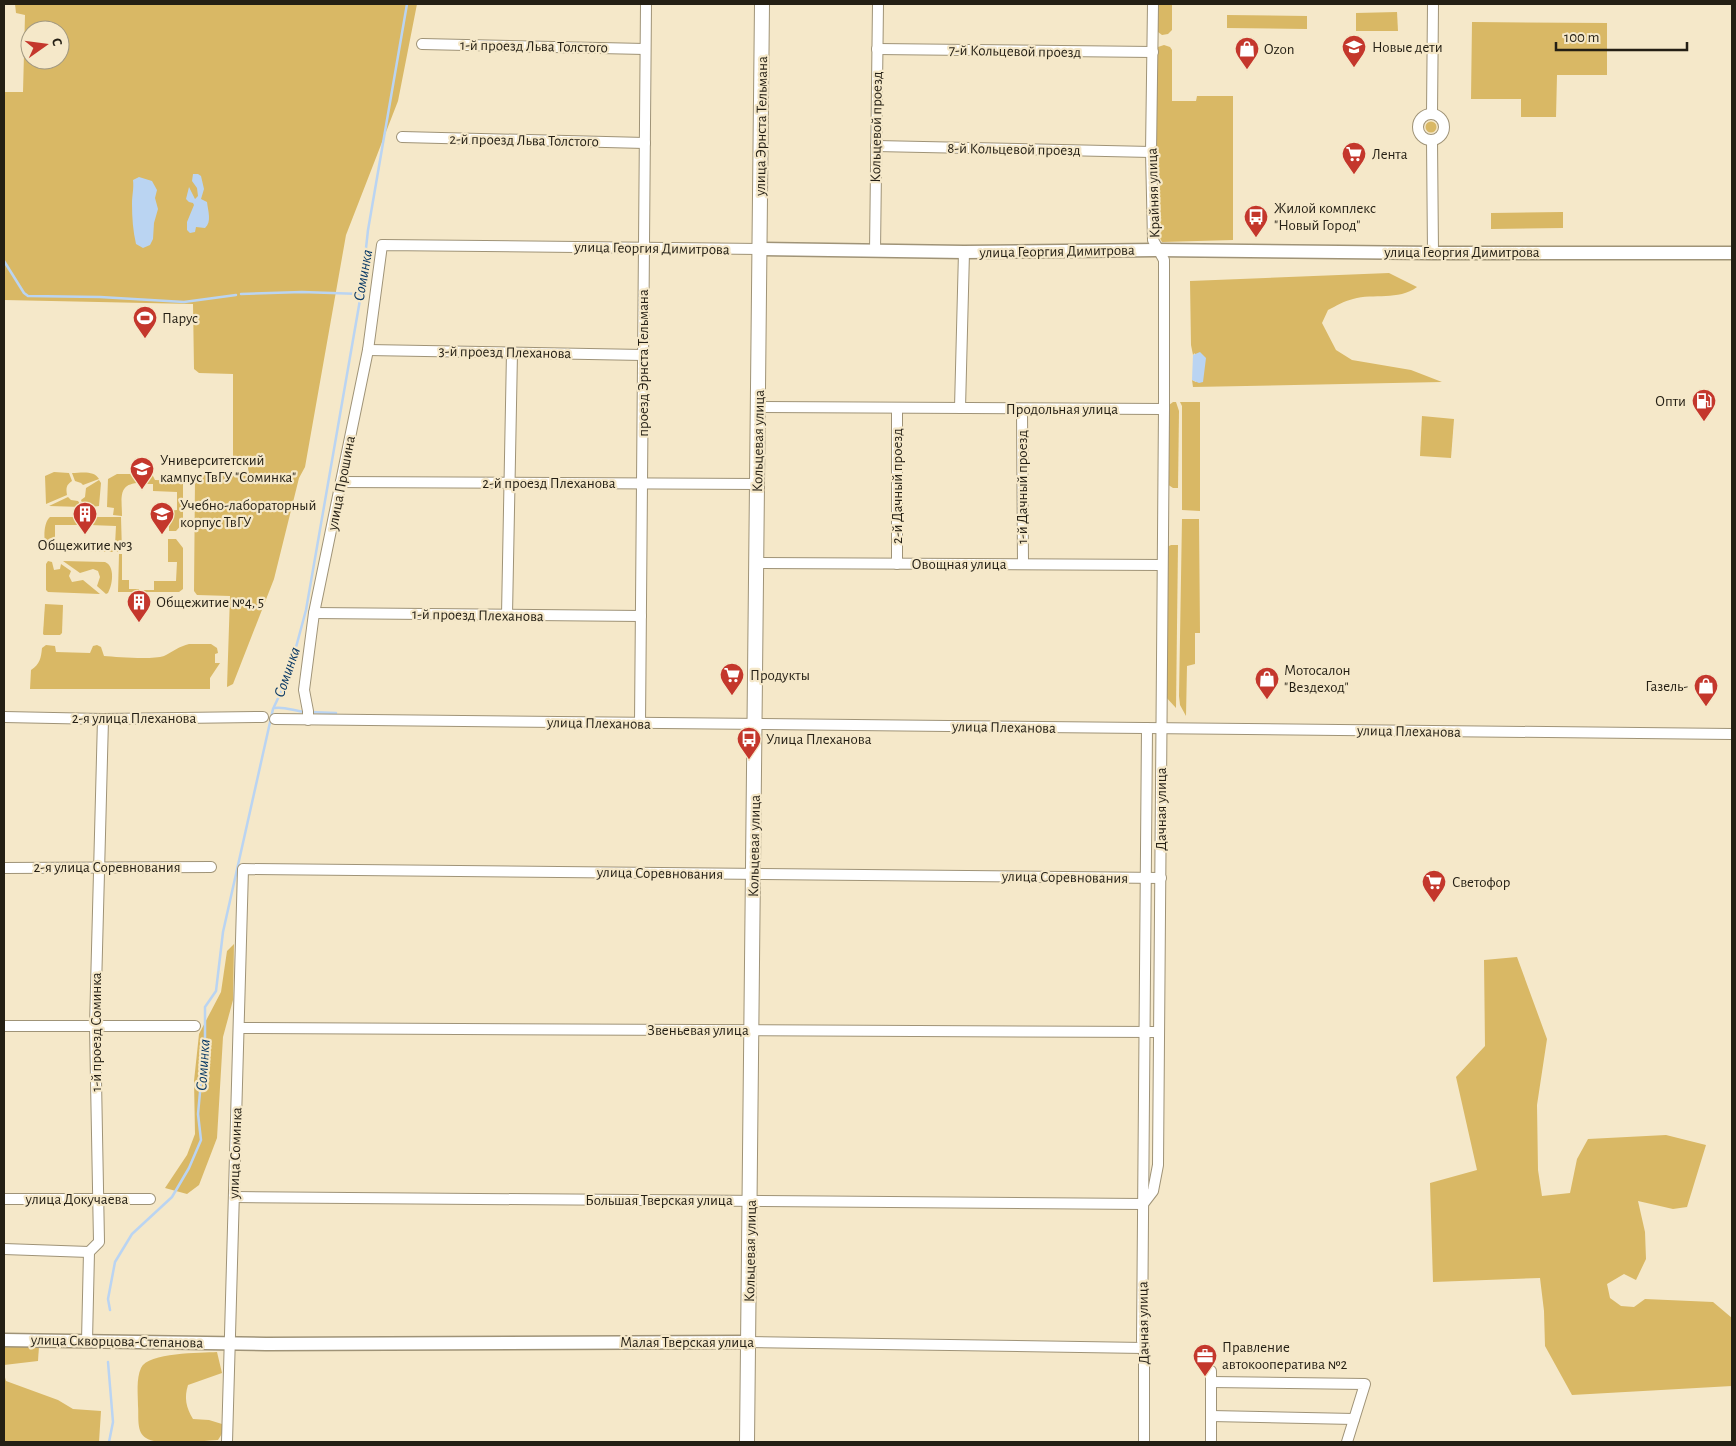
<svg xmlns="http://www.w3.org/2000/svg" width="1736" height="1446" font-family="'Alegreya Sans',sans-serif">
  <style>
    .green { fill: #d9b865; fill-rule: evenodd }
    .water { fill: #bad4f2 }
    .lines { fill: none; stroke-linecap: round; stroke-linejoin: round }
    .stream { stroke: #bad4f2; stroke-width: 2.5 }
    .minor-casing { stroke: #9f9377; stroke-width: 12 }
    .tertiary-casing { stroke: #9f9377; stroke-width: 15 }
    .secondary-casing { stroke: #9f9377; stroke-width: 16 }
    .minor { stroke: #fff; stroke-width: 10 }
    .tertiary { stroke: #fff; stroke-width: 12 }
    .secondary { stroke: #fff; stroke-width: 14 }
    .labels { text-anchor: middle; stroke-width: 4.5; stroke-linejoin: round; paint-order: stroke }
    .street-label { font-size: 15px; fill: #241f14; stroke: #f5e8c9 }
    .poi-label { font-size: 15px; fill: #241f14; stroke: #f5e8c9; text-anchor: start }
    .water-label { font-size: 16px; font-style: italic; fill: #083865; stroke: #f5e8c9 }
  </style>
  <rect width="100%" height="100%" fill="#f5e8c9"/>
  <g class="green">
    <path d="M 15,4 L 417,4 L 398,101 L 346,235 L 305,467 L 299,478 L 274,579 L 233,684 L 227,687 L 230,596 L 197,595 L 194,591 L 195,480 L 200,475 L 249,476 L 247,459 L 233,458 L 233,374 L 199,373 L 194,369 L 193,304 L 4,300 L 4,92 L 23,92 L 25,15 L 16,13 ZM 30,30 L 60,30 L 60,60 L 30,60 Z"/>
    <polygon points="1158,4 1172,4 1172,30 1168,34 1162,35 1158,32"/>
    <polygon points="1397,12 1398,31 1356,31 1356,13"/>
    <polygon points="1227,15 1307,16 1307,29 1227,28"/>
    <polygon points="1472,22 1607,23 1607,75 1557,75 1556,117 1521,117 1521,99 1471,99"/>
    <polygon points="1164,45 1170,47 1172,50 1172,101 1196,101 1197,96 1233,96 1233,240 1162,242 1156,231 1157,49 1158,47"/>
    <circle cx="1431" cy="127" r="5.5"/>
    <polygon points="1563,212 1563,228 1491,229 1491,213"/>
    <path d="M 1389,273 L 1417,287 C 1398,301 1374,293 1353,299 C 1344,301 1336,306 1328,310 L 1322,323 L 1336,350 L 1352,360 L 1411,370 L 1442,382 L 1193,387 L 1192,380 L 1196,382 L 1195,353 L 1193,355 L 1191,345 L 1190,281 Z"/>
    <polygon points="1173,402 1176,402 1179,411 1178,488 1173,488 1167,484 1169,405"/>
    <polygon points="1180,402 1200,402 1200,511 1182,510 1182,406"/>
    <polygon points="1422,416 1454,419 1451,458 1420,456"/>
    <path d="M 54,472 L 69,473 L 72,481 C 66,485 66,488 67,495 L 46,504 L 45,476 Z"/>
    <path d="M 72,473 C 81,473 94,470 99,479 L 83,485 L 81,483 L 75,481 Z"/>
    <path d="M 117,474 L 140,474 L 140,483 C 117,483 122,499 122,516 L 113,515 L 114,508 L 107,507 L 108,479 Z"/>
    <polygon points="144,474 152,474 155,480 183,481 183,523 176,531 169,531 169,511 177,510 177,492 153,491 153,484 147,484"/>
    <polygon points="99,480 101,483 99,506 84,508 81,500 85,497 86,488"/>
    <polygon points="68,497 71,500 78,501 82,507 49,506"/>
    <path d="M 50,517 L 83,517 L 82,525 L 55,525 L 55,544 L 83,544 L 83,551 L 48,550 C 43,542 43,523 50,517 Z"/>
    <polygon points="90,517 121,517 122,552 89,552 89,545 115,545 116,526 90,525"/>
    <polygon points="1182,519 1199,519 1200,633 1195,633 1195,664 1187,666 1186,716 1180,705 1179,696"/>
    <polygon points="168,539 176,539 183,548 183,589 179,592 144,592 144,590 154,590 154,581 176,581 177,562 168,562"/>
    <polygon points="1171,545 1178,545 1176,708 1165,696 1167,547"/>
    <polygon points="119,554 122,554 122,580 129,580 129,589 139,589 139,592 118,592"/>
    <polygon points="48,561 52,562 54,570 60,569 61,564 71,571 69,576 72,582 83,580 100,594 48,592 46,590 46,564"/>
    <path d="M 63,561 L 105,562 C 115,566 113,584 108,593 L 106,594 L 97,586 L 100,577 L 98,571 L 93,569 L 80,573 Z"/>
    <polygon points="45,604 63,605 62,633 60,635 44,635 43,634"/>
    <path d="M 189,644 L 211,644 L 217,648 L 218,653 L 215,654 L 215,663 L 220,663 L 210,678 L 210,689 L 30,689 L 31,670 C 40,664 41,658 42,648 L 46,645 L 55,646 L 56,652 L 90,653 L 93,646 L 97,645 L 101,647 L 104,656 C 117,657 152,660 164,656 C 172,652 180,646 189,644 Z"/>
    <polygon points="234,944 233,1000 223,1037 217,1138 199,1185 187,1194 165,1188 187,1155 195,1134 194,1081 199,1034 221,992 227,951"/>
    <polygon points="1517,957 1547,1039 1537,1105 1538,1170 1542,1196 1570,1193 1577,1159 1588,1139 1666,1135 1706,1145 1687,1207 1673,1209 1638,1201 1645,1232 1646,1259 1636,1280 1624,1274 1607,1284 1610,1298 1621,1306 1634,1307 1645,1299 1713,1302 1732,1318 1732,1386 1572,1395 1545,1346 1544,1311 1540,1278 1433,1282 1430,1183 1477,1170 1456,1077 1485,1046 1484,960"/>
    <polygon points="4,1346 39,1346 38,1361 4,1365"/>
    <path d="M 217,1352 L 222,1373 L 188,1385 C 184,1398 186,1407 193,1419 L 209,1420 L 222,1424 L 223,1432 L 218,1440 C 202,1441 158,1446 146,1438 C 136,1432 139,1416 138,1406 C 138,1394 136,1379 141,1368 C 148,1352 201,1353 217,1352 Z"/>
    <polygon points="4,1374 6,1381 58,1400 73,1409 101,1411 99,1442 4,1442"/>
  </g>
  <g class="water">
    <path d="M 193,174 L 198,174 L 201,176 L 204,189 L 201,199 L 207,202 C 208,211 212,222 205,228 L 196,227 L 195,232 L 190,233 L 187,230 L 187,222 L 194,205 L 193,203 L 189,202 L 186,199 L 189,187 L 195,199 L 198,196 L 197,188 L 192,181 Z"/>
    <path d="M 139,177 L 152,181 L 157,190 L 155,198 L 158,209 L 154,223 L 153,239 L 150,245 L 143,248 L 136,244 C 133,231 132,218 132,204 C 132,195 134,189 133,180 Z"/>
    <polygon points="1200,352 1206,358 1203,382 1199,383 1192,380 1193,355"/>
  </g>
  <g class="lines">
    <g class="stream">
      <polyline points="4,261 24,293 28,296 100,297 184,302 236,295"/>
      <polyline points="241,294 302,292 361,294"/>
      <path d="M 274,708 C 284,706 294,711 305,712"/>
      <polyline points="310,712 336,713"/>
      <polyline points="110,1310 108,1299 115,1262 132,1234 172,1197 189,1168 201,1140 198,1114 205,1038 205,1007 216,991 223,932 273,709 288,677 306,610 361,294 368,230 407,4"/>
      <polyline points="108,1362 113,1422 109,1442"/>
    </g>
    <defs>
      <g id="minor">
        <polyline points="422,44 645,49"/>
        <polyline points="877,49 1153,52"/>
        <polyline points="1432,114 1433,4"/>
        <circle cx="1431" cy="127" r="13"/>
        <polyline points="402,137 645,143"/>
        <polyline points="1432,140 1433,253"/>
        <polyline points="876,146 1151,152"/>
        <polyline points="875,251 878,4"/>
        <polyline points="368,350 643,355"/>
        <polyline points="759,407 1164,409"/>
        <polyline points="897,408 897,564"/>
        <polyline points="960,408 964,252"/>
        <polyline points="1022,409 1023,564"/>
        <polyline points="341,482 757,484"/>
        <polyline points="757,563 1162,565"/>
        <polyline points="314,613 641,616"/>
        <polyline points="507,615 512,352"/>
        <polyline points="4,717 103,719 263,717"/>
        <polyline points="275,719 1732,734"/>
        <polyline points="308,720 308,711 304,690 314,613 368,350 382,245 760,249"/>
        <polyline points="640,723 646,4"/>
        <polyline points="4,868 211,867"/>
        <polyline points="4,1026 195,1026"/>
        <polyline points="239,1028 1158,1032"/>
        <polyline points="234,1197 1143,1204"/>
        <polyline points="4,1199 150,1199"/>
        <polyline points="1143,1204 1153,1191 1158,1165 1164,409 1164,260 1153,240 1151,152 1153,4"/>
        <polyline points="4,1249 89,1252"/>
        <polyline points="87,1341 89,1252 99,1242 95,1026 103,719"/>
        <polyline points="748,1342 1144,1348"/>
        <polyline points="1211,1371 1211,1442"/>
        <polyline points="1211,1382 1365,1384 1347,1442"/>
        <polyline points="1211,1416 1354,1419"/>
        <polyline points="227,1442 243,869 1161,878"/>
        <polyline points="1144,1442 1144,1348 1142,1341 1147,728"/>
      </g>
      <g id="tertiary">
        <polyline points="760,249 964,252 1157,250 1433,253 1732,253"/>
        <polyline points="4,1340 266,1344 748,1342"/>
      </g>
      <polyline id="secondary" points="747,1442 762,4"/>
    </defs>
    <use href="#minor" class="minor-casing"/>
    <use href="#tertiary" class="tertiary-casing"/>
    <use href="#secondary" class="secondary-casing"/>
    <use href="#minor" class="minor"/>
    <use href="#tertiary" class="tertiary"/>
    <use href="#secondary" class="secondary"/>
  </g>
  <defs>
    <symbol id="school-pin" viewBox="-11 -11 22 30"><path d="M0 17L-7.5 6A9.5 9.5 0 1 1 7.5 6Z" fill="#c4372c" stroke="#f5e8c9"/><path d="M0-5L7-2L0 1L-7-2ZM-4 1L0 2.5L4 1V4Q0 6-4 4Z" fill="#fff"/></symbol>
    <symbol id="shop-pin" viewBox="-11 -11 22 30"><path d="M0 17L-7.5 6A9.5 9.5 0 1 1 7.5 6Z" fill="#c4372c" stroke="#f5e8c9"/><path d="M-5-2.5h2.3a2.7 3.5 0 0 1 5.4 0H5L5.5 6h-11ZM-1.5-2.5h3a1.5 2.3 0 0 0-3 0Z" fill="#fff"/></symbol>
    <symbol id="supermarket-pin" viewBox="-11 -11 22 30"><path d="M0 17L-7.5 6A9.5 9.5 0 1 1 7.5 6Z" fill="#c4372c" stroke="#f5e8c9"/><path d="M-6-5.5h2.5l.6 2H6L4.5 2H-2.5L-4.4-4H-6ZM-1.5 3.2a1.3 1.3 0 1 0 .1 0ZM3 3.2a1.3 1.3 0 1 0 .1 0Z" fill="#fff"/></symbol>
    <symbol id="bus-pin" viewBox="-11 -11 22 30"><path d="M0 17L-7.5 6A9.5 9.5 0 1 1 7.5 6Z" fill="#c4372c" stroke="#f5e8c9"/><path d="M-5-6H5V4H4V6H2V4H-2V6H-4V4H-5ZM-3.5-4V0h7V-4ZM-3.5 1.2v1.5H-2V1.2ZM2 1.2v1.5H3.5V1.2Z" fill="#fff"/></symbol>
    <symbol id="stadium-pin" viewBox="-11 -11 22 30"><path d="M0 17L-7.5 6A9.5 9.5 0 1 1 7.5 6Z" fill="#c4372c" stroke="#f5e8c9"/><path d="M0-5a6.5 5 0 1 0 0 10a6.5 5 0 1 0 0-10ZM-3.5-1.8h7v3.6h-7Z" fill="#fff"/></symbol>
    <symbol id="fuel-pin" viewBox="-11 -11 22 30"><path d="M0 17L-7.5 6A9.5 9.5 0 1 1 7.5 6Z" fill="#c4372c" stroke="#f5e8c9"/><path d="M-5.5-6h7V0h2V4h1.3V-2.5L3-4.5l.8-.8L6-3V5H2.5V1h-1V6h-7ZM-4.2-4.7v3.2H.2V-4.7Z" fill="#fff"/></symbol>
    <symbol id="university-pin" viewBox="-11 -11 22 30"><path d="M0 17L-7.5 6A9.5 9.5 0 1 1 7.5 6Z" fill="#c4372c" stroke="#f5e8c9"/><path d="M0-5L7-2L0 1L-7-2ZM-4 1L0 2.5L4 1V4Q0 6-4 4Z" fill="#fff"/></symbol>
    <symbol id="building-pin" viewBox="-11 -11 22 30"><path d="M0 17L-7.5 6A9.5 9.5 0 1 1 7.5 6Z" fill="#c4372c" stroke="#f5e8c9"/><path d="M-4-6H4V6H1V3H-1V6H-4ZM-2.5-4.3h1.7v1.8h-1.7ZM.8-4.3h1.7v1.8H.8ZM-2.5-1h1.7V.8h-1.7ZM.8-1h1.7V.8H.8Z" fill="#fff"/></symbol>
    <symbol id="office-pin" viewBox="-11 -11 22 30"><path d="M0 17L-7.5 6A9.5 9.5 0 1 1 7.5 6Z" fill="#c4372c" stroke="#f5e8c9"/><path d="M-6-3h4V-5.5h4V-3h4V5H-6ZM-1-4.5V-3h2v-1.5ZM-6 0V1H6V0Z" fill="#fff"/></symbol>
  </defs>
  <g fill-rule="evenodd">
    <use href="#school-pin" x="1340" y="33" width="28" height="38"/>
    <use href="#shop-pin" x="1233" y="35" width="28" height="38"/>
    <use href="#supermarket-pin" x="1340" y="140" width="28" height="38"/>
    <use href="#bus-pin" x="1242" y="203" width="28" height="38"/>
    <use href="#stadium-pin" x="131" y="304" width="28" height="38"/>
    <use href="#fuel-pin" x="1690" y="387" width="28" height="38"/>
    <use href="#university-pin" x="128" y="455" width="28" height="38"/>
    <use href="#building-pin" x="71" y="500" width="28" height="38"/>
    <use href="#university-pin" x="148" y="500" width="28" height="38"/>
    <use href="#building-pin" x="125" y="588" width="28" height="38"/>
    <use href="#supermarket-pin" x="718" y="661" width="28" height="38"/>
    <use href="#shop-pin" x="1253" y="665" width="28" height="38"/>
    <use href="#shop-pin" x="1692" y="672" width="28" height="38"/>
    <use href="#bus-pin" x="735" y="725" width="28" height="38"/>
    <use href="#supermarket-pin" x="1420" y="868" width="28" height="38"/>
    <use href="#office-pin" x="1191" y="1342" width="28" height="38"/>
  </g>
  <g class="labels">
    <g class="street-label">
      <text transform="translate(534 46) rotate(1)" y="5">1-й проезд Льва Толстого</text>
      <text transform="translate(1015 51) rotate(1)" y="5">7-й Кольцевой проезд</text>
      <text transform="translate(761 126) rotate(-89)" y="5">улица Эрнста Тельмана</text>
      <text transform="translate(876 127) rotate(-89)" y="5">Кольцевой проезд</text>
      <text transform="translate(524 140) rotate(1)" y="5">2-й проезд Льва Толстого</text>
      <text transform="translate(1014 149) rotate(1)" y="5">8-й Кольцевой проезд</text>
      <text transform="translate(1153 193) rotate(-92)" y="5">Крайняя улица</text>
      <text transform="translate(652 248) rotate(1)" y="5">улица Георгия Димитрова</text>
      <text transform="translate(1057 251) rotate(-1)" y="5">улица Георгия Димитрова</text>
      <text x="1462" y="257">улица Георгия Димитрова</text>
      <text transform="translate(505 352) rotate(1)" y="5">3-й проезд Плеханова</text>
      <text transform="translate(643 363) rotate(-90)" y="5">проезд Эрнста Тельмана</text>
      <text x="1062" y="414">Продольная улица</text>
      <text transform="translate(758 441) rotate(-89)" y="5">Кольцевая улица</text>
      <text transform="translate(341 483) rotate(-79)" y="5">улица Прошина</text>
      <text x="549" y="488">2-й проезд Плеханова</text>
      <text transform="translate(897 486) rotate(-90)" y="5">2-й Дачный проезд</text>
      <text transform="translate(1022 487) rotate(-90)" y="5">1-й Дачный проезд</text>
      <text x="959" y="569">Овощная улица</text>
      <text transform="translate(478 615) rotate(1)" y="5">1-й проезд Плеханова</text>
      <text x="134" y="723">2-я улица Плеханова</text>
      <text transform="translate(599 723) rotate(1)" y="5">улица Плеханова</text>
      <text transform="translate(1004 727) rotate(1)" y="5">улица Плеханова</text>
      <text transform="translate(1409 731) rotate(1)" y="5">улица Плеханова</text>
      <text transform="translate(1161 809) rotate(-90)" y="5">Дачная улица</text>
      <text transform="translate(754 846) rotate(-89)" y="5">Кольцевая улица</text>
      <text x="107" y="872">2-я улица Соревнования</text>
      <text transform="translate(660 873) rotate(1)" y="5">улица Соревнования</text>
      <text transform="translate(1065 877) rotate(1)" y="5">улица Соревнования</text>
      <text x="698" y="1035">Звеньевая улица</text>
      <text transform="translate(96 1032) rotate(-90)" y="5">1-й проезд Соминка</text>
      <text transform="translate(235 1153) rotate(-88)" y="5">улица Соминка</text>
      <text x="77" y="1204">улица Докучаева</text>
      <text x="659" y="1205">Большая Тверская улица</text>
      <text transform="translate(750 1251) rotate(-89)" y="5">Кольцевая улица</text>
      <text transform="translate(1143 1323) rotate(-91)" y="5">Дачная улица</text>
      <text transform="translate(117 1341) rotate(1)" y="5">улица Скворцова-Степанова</text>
      <text x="687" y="1347">Малая Тверская улица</text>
    </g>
    <g class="poi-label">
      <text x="1372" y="52">Новые дети</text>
      <text x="1264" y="54">Ozon</text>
      <text x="1372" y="159">Лента</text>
      <text x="1274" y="213">Жилой комплекс<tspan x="1274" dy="17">"Новый Город"</tspan></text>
      <text x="162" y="323">Парус</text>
      <text x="1686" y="406" text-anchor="end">Опти</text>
      <text x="160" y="465">Университетский<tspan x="160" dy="17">кампус ТвГУ "Соминка"</tspan></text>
      <text x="180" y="510">Учебно-лабораторный<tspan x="180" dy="17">корпус ТвГУ</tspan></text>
      <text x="85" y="550" text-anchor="middle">Общежитие №3</text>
      <text x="156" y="607">Общежитие №4, 5</text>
      <text x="1284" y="675">Мотосалон<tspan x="1284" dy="17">"Вездеход"</tspan></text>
      <text x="750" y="680">Продукты</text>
      <text x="1688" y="691" text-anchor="end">Газель-</text>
      <text x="766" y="744">Улица Плеханова</text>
      <text x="1452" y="887">Светофор</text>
      <text x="1222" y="1352">Правление<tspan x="1222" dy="17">автокооператива №2</tspan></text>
    </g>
    <g class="water-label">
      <text transform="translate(362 275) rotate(-80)" y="6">Соминка</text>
      <text transform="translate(286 672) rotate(-71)" y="6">Соминка</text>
      <text transform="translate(202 1065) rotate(-86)" y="6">Соминка</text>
    </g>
  </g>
  <rect width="1736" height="1446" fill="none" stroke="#241f14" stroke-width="10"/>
  <g transform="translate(45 45) rotate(76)"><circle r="24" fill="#f5e8c9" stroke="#a19881"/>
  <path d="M0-4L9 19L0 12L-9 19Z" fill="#c4372c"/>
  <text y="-8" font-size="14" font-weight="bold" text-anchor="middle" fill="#241f14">С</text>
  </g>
  <path d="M1556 42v8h131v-8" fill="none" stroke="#241f14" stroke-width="2.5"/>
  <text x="1564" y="42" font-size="15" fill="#241f14" stroke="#f5e8c9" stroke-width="4" paint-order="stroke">100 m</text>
</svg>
